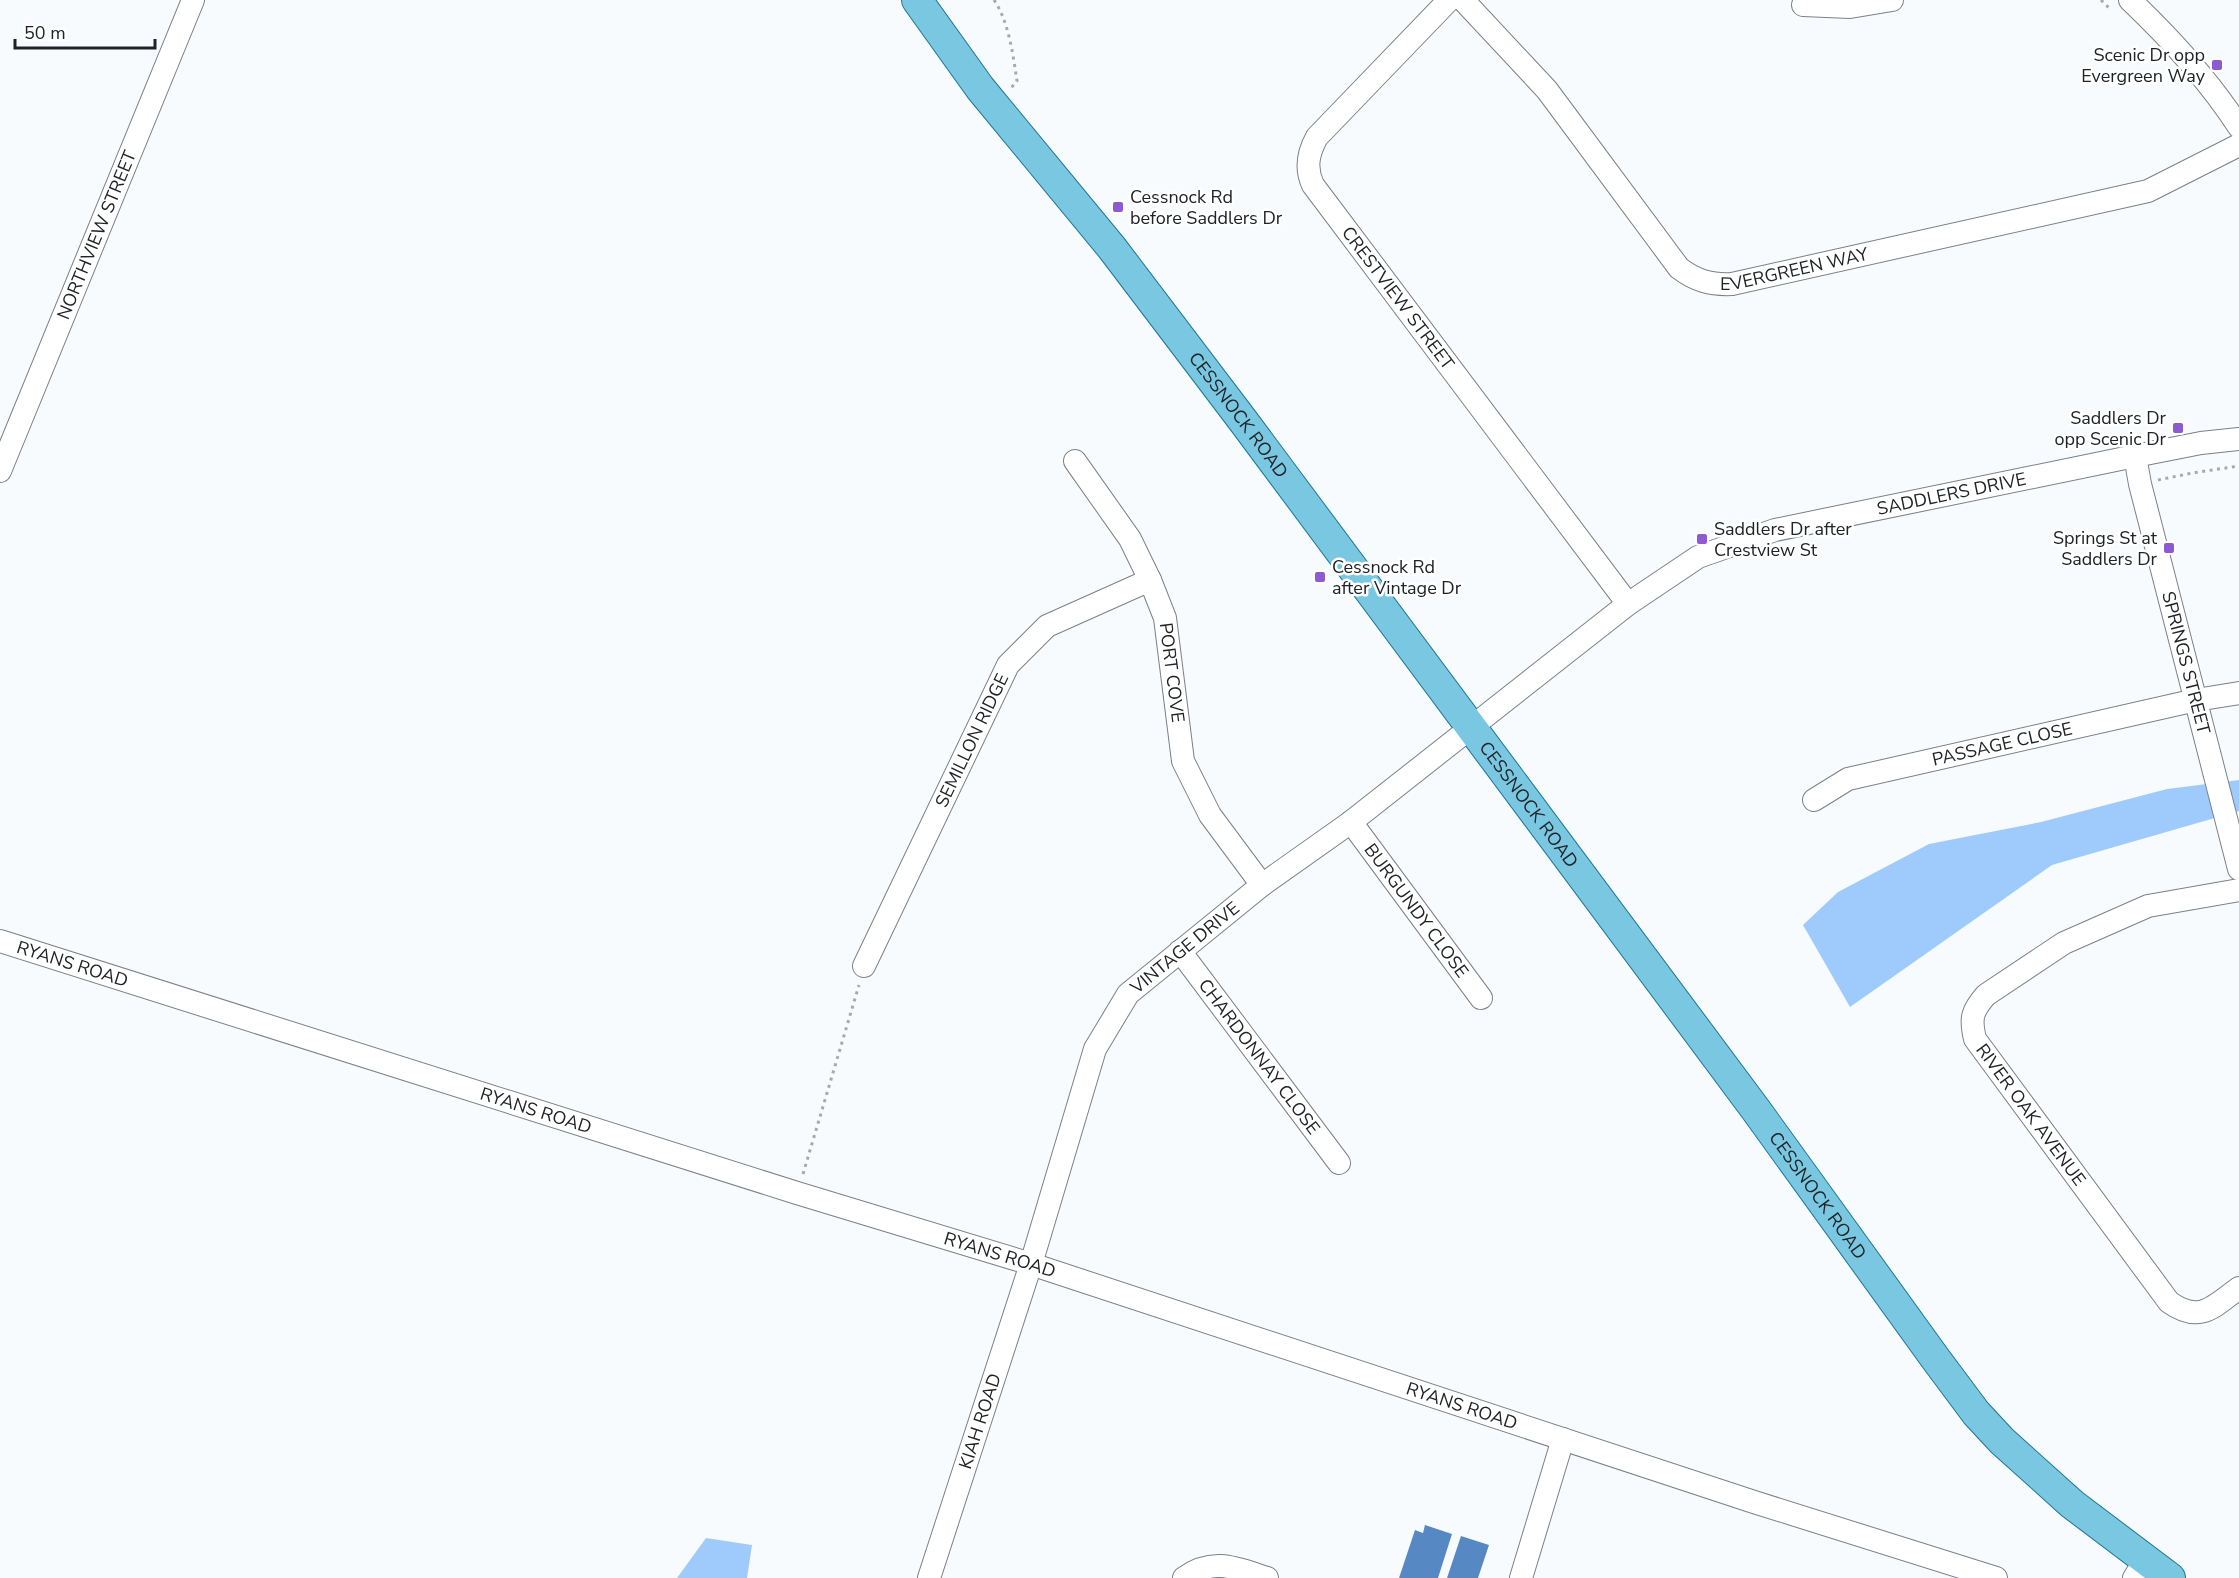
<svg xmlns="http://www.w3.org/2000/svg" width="2239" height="1578" font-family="'Nunito Sans',sans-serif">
	<rect width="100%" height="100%" fill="#f7fbfe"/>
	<!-- water -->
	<path fill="#9fcbfc" d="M2239,780V811L2052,865L1850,1007L1803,925L1838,892L1929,844L2041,822L2167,789Z
		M706,1538L752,1545L747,1578H677Z"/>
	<!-- building -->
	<path fill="#5689c3" d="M1425,1525L1452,1534L1438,1578H1399L1415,1530L1423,1533Z
		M1461,1536L1489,1545L1478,1578H1447Z"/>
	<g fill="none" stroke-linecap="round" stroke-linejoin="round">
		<!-- minor casing -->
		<g stroke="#7a8189" stroke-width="24">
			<g id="minor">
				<path id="s1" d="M1449,0L1317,137C1308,153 1305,168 1313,185L1628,604"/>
				<path id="s2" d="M1463,0L1547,90L1679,268C1696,281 1711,285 1732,284L2148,191L2239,145"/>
				<path d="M2130,0C2171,39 2208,79 2239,127"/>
				<path d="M1803,5L1850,7L1892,0"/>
				<path id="s3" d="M2135,456L2140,484L2239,869"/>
				<path id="s4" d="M1075,461L1130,539L1150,580L1165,618L1183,761L1210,815L1262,885"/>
				<path id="s5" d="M0,471L193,0"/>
				<path id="s6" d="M1814,800L1848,779L2196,700L2239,693"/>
				<path id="s7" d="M1351,822L1481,998"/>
				<path id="s8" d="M2239,890L2148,906L2064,943L1986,995C1972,1011 1970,1018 1975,1039L2169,1302C2200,1324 2213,1307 2239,1288"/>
				<path id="s9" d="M0,941L797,1193L1031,1264L1754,1502L1996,1578"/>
				<path id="s10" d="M1180,951L1339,1163"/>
				<path id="s11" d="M864,966L1008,665L1047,626L1150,580"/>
				<path id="s12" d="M929,1578L1031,1264L1095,1049L1128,994L1262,885L1351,822L1628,604L1698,557L1775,530L2135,456L2201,443L2239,439"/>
				<path d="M1184,1578C1213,1557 1236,1568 1267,1578"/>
				<path d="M1521,1578L1563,1439"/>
				<path d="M2134,1578L2145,1560"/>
			</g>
		</g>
		<!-- major casing -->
		<g stroke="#1f7691" stroke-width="32">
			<g id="major">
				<path id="s13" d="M917,0L980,88L1112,248L1244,422L1756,1110L1935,1358L1976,1413L2002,1441L2072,1504L2170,1578"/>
			</g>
		</g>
		<!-- path -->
		<path stroke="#a6aaad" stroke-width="3" stroke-dasharray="3 4.5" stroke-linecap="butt" d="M994,0C1009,22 1013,55 1017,81L1011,88
			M2101,0L2110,9
			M2158,480L2192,473L2239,466
			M803,1174L859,985"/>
		<!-- minor -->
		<use href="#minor" stroke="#fff" stroke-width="22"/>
		<!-- major -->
		<use href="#major" stroke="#79c7e0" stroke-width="30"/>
	</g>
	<!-- markers -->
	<g fill="#8e5ad2" stroke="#fff" stroke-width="2">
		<rect x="2211" y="59" width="12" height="12" rx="3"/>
		<rect x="1112" y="201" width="12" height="12" rx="3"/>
		<rect x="2172" y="422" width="12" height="12" rx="3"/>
		<rect x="1696" y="533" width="12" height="12" rx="3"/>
		<rect x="2163" y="542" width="12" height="12" rx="3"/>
		<rect x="1314" y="571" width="12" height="12" rx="3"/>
	</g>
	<g text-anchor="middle" stroke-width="5" stroke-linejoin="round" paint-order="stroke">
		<!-- poi labels -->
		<g font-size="18" fill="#202326" stroke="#fff" text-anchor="end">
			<text x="2205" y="61">Scenic Dr opp<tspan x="2205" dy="21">Evergreen Way</tspan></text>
			<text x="1130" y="203" text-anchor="start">Cessnock Rd<tspan x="1130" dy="21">before Saddlers Dr</tspan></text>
			<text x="2166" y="424">Saddlers Dr<tspan x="2166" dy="21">opp Scenic Dr</tspan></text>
			<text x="1714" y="535" text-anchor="start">Saddlers Dr after<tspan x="1714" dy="21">Crestview St</tspan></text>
			<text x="2157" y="544">Springs St at<tspan x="2157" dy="21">Saddlers Dr</tspan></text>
			<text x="1332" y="573" text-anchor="start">Cessnock Rd<tspan x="1332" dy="21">after Vintage Dr</tspan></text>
		</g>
		<!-- street labels -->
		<g font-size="18" fill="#202326" stroke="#fff">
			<text dy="6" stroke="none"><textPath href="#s5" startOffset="255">NORTHVIEW STREET</textPath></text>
			<text dy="6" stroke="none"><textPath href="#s2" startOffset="465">EVERGREEN WAY</textPath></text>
			<text dy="6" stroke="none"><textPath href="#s1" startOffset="382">CRESTVIEW STREET</textPath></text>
			<text dy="6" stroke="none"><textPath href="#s13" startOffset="525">CESSNOCK ROAD</textPath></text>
			<text dy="6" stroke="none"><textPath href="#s12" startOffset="1599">SADDLERS DRIVE</textPath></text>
			<text dy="6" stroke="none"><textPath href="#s3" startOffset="213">SPRINGS STREET</textPath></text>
			<text dy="6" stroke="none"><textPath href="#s4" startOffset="237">PORT COVE</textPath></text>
			<text dy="6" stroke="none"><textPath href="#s11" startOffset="250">SEMILLON RIDGE</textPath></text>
			<text dy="6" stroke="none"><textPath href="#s6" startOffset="198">PASSAGE CLOSE</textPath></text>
			<text dy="6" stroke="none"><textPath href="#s13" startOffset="1011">CESSNOCK ROAD</textPath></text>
			<text dy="6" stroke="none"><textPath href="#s7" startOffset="110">BURGUNDY CLOSE</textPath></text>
			<text dy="6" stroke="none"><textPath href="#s12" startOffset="692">VINTAGE DRIVE</textPath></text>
			<text dy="6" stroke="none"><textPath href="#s9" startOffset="76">RYANS ROAD</textPath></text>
			<text dy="6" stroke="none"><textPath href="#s10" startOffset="132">CHARDONNAY CLOSE</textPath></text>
			<text dy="6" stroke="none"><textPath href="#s9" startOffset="562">RYANS ROAD</textPath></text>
			<text dy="6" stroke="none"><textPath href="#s8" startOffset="420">RIVER OAK AVENUE</textPath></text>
			<text dy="6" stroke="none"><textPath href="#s13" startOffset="1497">CESSNOCK ROAD</textPath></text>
			<text dy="6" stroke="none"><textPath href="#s9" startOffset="1048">RYANS ROAD</textPath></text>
			<text dy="6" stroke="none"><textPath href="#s9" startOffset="1534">RYANS ROAD</textPath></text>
			<text dy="6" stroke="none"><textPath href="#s12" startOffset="165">KIAH ROAD</textPath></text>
		</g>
	</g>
	<!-- scale -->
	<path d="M15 39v9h140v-9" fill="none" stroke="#202326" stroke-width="3"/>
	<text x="24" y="39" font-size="18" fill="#202326" stroke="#ffffff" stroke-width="4.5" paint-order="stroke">50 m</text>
</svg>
